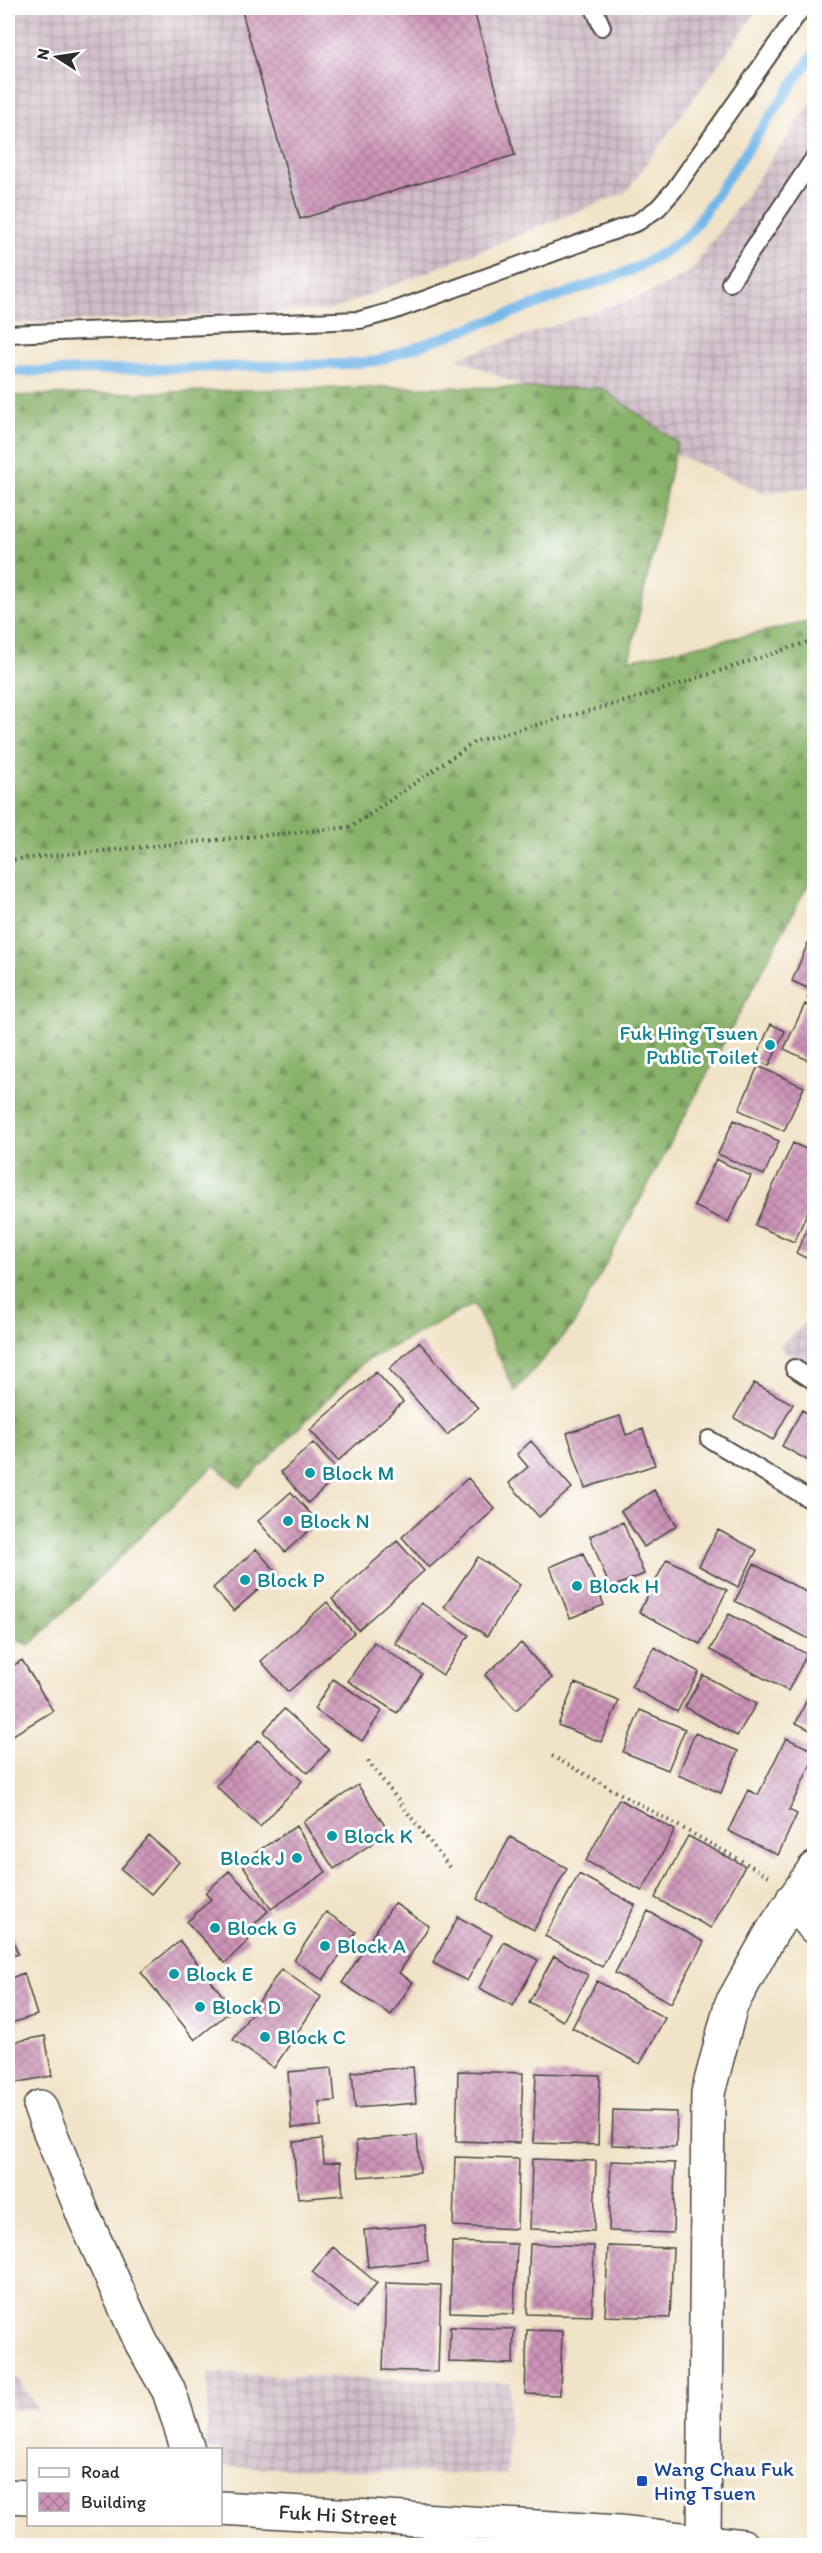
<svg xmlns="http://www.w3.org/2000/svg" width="822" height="2553" font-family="Itim,sans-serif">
	<defs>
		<pattern id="industrial-grid" width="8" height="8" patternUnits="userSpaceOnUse" patternTransform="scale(1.5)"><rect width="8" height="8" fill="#d1bdc9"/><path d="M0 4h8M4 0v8" fill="none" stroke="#aa9aa3"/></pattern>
		<pattern id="forest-firs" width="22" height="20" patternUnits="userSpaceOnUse" patternTransform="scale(1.5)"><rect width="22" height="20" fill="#88b269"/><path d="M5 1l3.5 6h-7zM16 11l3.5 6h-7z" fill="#6f9157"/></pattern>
		<pattern id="building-cross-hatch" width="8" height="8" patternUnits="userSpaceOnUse" patternTransform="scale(1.5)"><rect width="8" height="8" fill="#cd94b8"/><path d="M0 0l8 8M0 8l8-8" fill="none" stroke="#a77996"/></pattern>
	</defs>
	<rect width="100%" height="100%" fill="#fff"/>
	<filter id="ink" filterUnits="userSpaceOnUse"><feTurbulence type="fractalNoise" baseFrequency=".0167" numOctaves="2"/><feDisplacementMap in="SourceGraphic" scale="12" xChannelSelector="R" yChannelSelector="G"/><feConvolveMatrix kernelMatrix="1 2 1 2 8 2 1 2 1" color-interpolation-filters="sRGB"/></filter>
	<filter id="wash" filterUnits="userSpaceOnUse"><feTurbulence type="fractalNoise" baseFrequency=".008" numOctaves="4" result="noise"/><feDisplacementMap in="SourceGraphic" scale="24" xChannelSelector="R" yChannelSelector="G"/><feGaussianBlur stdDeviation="1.35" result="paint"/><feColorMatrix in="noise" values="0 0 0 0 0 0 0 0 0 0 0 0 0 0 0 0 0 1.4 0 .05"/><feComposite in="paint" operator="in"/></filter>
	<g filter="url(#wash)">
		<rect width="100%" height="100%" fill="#f1e3c7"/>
		<!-- industrial -->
		<path fill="url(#industrial-grid)" d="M8,8H759L626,192L332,310L8,324Z
			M814,100V486L764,493L458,358L655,291L691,271Z
			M814,1316V1371L779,1347Z
			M8,2366L38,2409H8Z
			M209,2373L510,2383L507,2475L221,2466L220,2450L206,2449Z"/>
		<!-- forest -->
		<path fill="url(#forest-firs)" stroke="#5a6e4a" stroke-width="1.5" d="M380,387L602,388L677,442L629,660L814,621V873L574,1324L515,1391L474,1304L365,1361L240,1487L214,1465L30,1645L8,1637V396Z"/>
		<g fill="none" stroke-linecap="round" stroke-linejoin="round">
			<!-- stream -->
			<path stroke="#73b7e9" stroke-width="10" d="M8,372L346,364L377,361L632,270L666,251L690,233L814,53"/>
		</g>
		<g id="blocks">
			<!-- building -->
			<path fill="url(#building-cross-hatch)" d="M241,8H473L515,155L300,219Z
				M641,8H655L643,13Z
				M808,943L814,946V991L792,981Z
				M805,1004L814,1009V1057L812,1062L784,1049Z
				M771,1024L785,1031L769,1066L755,1059Z
				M758,1066L804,1087L784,1131L739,1110Z
				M734,1120L779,1141L764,1175L718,1154Z
				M793,1143L814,1153V1198L794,1242L755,1225Z
				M716,1159L751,1176L728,1222L694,1206Z
				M814,1214V1262L796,1253Z
				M419,1342L478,1408L447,1435L389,1369Z
				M376,1372L403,1402L338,1461L310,1430Z
				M754,1383L793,1404L773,1440L734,1418Z
				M802,1410L814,1417V1464L782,1446Z
				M620,1416L626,1435L643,1429L655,1465L585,1488L567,1433Z
				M531,1441L572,1488L539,1517L509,1483L528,1467L517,1454Z
				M313,1443L340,1473L308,1503L281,1472Z
				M468,1478L495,1509L429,1568L402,1537Z
				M654,1490L677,1525L644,1547L621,1511Z
				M291,1492L318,1522L285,1552L258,1521Z
				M623,1522L644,1574L610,1588L590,1536Z
				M718,1530L757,1550L738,1587L699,1566Z
				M397,1541L424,1571L358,1630L332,1599Z
				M256,1549L277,1573L234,1611L213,1588Z
				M583,1553L604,1605L570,1618L550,1567Z
				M478,1557L520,1585L487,1636L444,1607Z
				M667,1559L727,1590L700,1644L639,1612Z
				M754,1564L814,1596L813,1641L735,1601Z
				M327,1602L354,1633L288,1692L261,1661Z
				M421,1603L469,1635L443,1675L395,1643Z
				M729,1614L807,1654L788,1691L710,1650Z
				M374,1642L422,1674L397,1713L348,1681Z
				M521,1643L552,1678L516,1710L485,1675Z
				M654,1647L699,1672L677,1712L631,1687Z
				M22,1660L53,1711L8,1738V1669Z
				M703,1675L756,1704L737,1736L685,1707Z
				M333,1679L382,1711L362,1741L314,1709Z
				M575,1683L619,1701L601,1742L558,1725Z
				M814,1684V1732L796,1723Z
				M284,1709L329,1750L308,1773L263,1732Z
				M640,1710L685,1729L668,1770L623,1752Z
				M695,1733L738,1751L721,1793L678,1775Z
				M786,1738L814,1751V1758L789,1810L797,1814L778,1855L728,1831L748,1790L758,1795Z
				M258,1740L302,1781L260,1827L216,1786Z
				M358,1785L389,1832L334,1869L303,1822Z
				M619,1799L675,1830L642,1891L586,1861Z
				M296,1826L326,1872L271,1909L241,1862Z
				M149,1836L179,1862L151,1894L121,1869Z
				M688,1836L745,1866L711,1928L655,1898Z
				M510,1837L567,1868L534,1930L477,1899Z
				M229,1871L268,1911L244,1934L249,1940L225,1963L187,1922L211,1899L205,1893Z
				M579,1874L635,1905L602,1967L545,1936Z
				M394,1903L429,1926L399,1973L413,1982L391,2015L342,1983Z
				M648,1911L704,1942L671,2003L615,1973Z
				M326,1912L356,1932L323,1980L294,1960Z
				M458,1917L492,1935L467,1981L433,1963Z
				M8,1925L18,1954L8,1958Z
				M180,1941L233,2009L195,2040L141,1972Z
				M504,1942L538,1960L513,2006L479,1988Z
				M554,1956L588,1975L563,2021L529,2002Z
				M281,1969L321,1997L274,2068L233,2040Z
				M24,1973L37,2015L8,2024V1979Z
				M597,1981L665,2018L640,2064L572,2028Z
				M45,2036L52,2076L8,2084V2043Z
				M413,2067L416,2103L355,2108L352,2072Z
				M332,2068L335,2101L319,2102L321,2126L292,2128L288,2072Z
				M458,2071L523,2073L520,2143L456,2141Z
				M536,2073L600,2075L598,2145L533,2143Z
				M613,2110L677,2112L676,2147L612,2145Z
				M417,2135L420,2172L359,2177L356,2141Z
				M322,2139L324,2163L340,2162L343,2195L298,2199L293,2142Z
				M455,2157L519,2159L517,2229L453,2226Z
				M532,2159L596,2161L594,2231L530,2229Z
				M611,2161L675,2163L673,2233L609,2231Z
				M425,2225L428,2261L368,2267L364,2230Z
				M452,2242L517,2244L514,2314L450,2312Z
				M530,2244L594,2246L592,2316L527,2314Z
				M608,2246L673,2248L670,2318L605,2316Z
				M333,2247L377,2283L356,2308L312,2272Z
				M386,2283L441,2285L438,2372L383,2370Z
				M450,2327L514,2329L513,2364L449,2362Z
				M527,2330L562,2331L560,2395L525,2394Z"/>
		</g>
	</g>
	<g filter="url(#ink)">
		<use href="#blocks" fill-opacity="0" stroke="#494742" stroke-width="1.5"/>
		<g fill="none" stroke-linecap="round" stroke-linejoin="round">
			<!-- service casing -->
			<g stroke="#494742" stroke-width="20">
				<path id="service" d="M594,8L602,27
					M730,283L814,158
					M8,334L360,320L393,311L638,222L658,208L674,190L802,8
					M794,1368L814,1381
					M709,1439L814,1502"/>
			</g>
			<!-- minor casing -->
			<g stroke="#494742" stroke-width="36">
				<path id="minor" d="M793,1899L814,1927
					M40,2107L85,2219L141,2342L169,2391L188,2450
					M704,2541L708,2093L731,2005L772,1932L814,1869"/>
			</g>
			<!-- tertiary casing -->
			<g stroke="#494742" stroke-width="36">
				<g id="tertiary">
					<path d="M8,2496L28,2497"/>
					<path id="s1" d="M220,2508L619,2532L743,2546"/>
				</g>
			</g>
			<!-- path -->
			<path stroke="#494742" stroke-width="4" stroke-dasharray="1.5 4.5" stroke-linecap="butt" d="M8,860L351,827L476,741L637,698L814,640
				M807,997L814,1000
				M552,1756L769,1876
				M368,1761L450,1868"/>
			<!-- service -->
			<use href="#service" stroke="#fff" stroke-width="16"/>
			<!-- minor -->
			<use href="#minor" stroke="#fff" stroke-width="33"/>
			<!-- tertiary -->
			<use href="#tertiary" stroke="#fff" stroke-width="33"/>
		</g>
	</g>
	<!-- markers -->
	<g fill="#0f9aa8" stroke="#fff" stroke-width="2">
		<circle cx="770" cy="1045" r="6"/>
		<circle cx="310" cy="1473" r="6"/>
		<circle cx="288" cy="1521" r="6"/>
		<circle cx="245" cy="1580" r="6"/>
		<circle cx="577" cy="1586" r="6"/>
		<circle cx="332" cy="1836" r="6"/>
		<circle cx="297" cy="1858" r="6"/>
		<circle cx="215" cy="1928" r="6"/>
		<circle cx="325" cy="1946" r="6"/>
		<circle cx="174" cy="1974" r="6"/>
		<circle cx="200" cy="2007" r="6"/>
		<circle cx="265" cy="2037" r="6"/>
	</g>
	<rect fill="#1a4fb4" stroke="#fff" stroke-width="2" x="636" y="2475" width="12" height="12" rx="3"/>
	<g text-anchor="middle" stroke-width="6" stroke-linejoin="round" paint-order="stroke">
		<!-- culture labels -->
		<g font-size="21" fill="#0d838f" stroke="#fff" text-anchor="start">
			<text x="758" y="1040" text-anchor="end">Fuk Hing Tsuen<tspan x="758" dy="24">Public Toilet</tspan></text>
			<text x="322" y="1480">Block M</text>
			<text x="300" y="1528">Block N</text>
			<text x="257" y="1587">Block P</text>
			<text x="589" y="1593">Block H</text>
			<text x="344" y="1843">Block K</text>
			<text x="285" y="1865" text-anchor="end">Block J</text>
			<text x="227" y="1935">Block G</text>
			<text x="337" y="1953">Block A</text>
			<text x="186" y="1981">Block E</text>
			<text x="212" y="2014">Block D</text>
			<text x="277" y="2044">Block C</text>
		</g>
		<!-- transit labels -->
		<g font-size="21" fill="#164399" stroke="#fff" text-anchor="start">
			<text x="654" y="2476">Wang Chau Fuk<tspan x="654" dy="24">Hing Tsuen</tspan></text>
		</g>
		<!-- street labels -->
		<g font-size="21" fill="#2b2b2b" stroke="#fff">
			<text dy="7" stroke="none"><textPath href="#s1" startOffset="118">Fuk Hi Street</textPath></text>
		</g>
	</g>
	<!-- margin -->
	<rect width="822" height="2553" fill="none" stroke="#fff" stroke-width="30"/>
	<!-- legend -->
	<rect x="27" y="2448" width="195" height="78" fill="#ffffff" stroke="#aaaaaa" stroke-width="1.5"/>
	<rect x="39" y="2468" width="30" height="9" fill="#ffffff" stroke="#aaaaaa" stroke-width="1.5"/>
	<text x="81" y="2478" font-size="18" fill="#2b2b2b">Road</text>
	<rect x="39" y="2493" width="30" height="18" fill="url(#building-cross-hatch)" stroke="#aaaaaa" stroke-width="1.5"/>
	<text x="81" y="2508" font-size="18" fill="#2b2b2b">Building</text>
	<!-- north arrow -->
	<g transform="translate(57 57) rotate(282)" stroke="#ffffff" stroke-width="4.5" paint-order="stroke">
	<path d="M0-4.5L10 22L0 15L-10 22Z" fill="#2b2b2b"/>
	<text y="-9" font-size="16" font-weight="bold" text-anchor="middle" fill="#2b2b2b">N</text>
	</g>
</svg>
